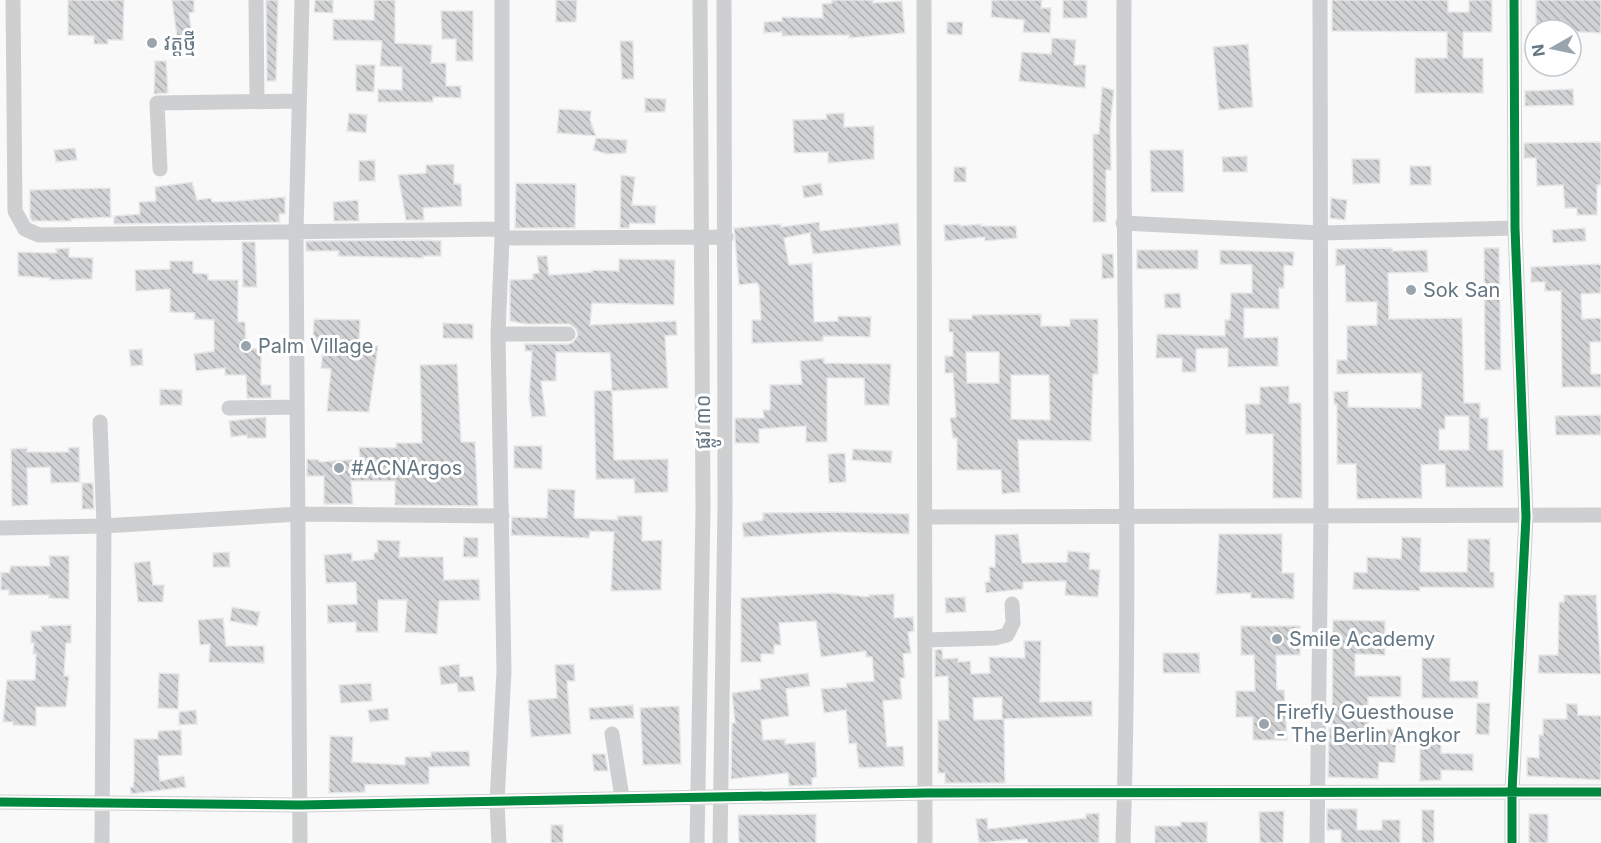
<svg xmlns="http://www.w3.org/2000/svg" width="1601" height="843" font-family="Inter,'Noto Sans Khmer',sans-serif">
	<defs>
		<pattern id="building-back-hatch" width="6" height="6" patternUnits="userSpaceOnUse" patternTransform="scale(1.5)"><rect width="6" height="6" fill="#d0d2d3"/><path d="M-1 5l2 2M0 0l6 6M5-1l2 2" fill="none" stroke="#acafb1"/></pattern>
	</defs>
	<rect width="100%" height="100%" fill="#f9f9f9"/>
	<!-- building -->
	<path fill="url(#building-back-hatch)" stroke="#e8e8e8" stroke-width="1.5" fill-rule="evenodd" d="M68,0H124L123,40H108V44H94V36L68,35Z
		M172,0H194V12L189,13L192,35L177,37Z
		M266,0H278L276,81H267Z
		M315,0H333V13L314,12Z
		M374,0H395V43L432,45L431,63H446V86H461V98L433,97V102H378V89L402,90V67L380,66L382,41L333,40V19L374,20Z
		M556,0H577L576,22H556Z
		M832,0H873V3L902,1L905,33L849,38V35L782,36V32L764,33V22L782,21V17L823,18L822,4L832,3Z
		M992,0H1042L1041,8H1051L1050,33L1023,32L1024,20L991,17Z
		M1063,0H1087V18H1063Z
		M1332,0H1448V12H1469V0H1492V32H1463V58H1483V93H1415V58H1447V32L1332,31Z
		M1536,0H1601V33L1536,30Z
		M441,11H473V61H456V39H442Z
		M947,22H963L962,35L947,34Z
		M1052,38L1076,40L1074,65H1086L1085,88L1019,81L1022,52L1051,54Z
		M620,41H633L634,79H622Z
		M1248,44L1253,107L1219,110L1213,47Z
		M155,61H166L168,93L154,94Z
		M356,65H375L374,92L356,91Z
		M1102,87L1114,90L1110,125L1111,170H1106V222H1093V134H1099Z
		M1573,89L1574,105L1525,106V91Z
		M645,98L666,99L665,112H645Z
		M559,109L591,111L590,120L596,136L557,133Z
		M349,113L367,115L366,133L347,131Z
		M844,113V127L874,126V159L828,163V152L794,153L793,120L827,119L826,114Z
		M596,138L627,140L626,153L607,154L593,150Z
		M1601,142V185H1597V215H1577V208H1565L1563,185L1537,186L1536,158H1524V143Z
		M75,148L77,160L56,162L54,150Z
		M1150,150H1183L1184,192H1151Z
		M1247,156V172H1223L1222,157Z
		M1352,159H1380V183L1353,184Z
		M375,160V181H359V161Z
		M454,164V184H461L462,206L423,208L424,220H406L398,175L426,173V165Z
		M1410,166H1431V185H1410Z
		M954,167H966V182H954Z
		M621,175L635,177L632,205L656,206L655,224L630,223L629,228H620Z
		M192,182L197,200L211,198L212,202L237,201L285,197V214H279L280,222L114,224V216L140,214L139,202L156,201L155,187Z
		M516,183L576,184L575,228H515Z
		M821,183L823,195L804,198L802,186Z
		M110,188L111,217L71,219V221H32L30,217V190Z
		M1331,198L1347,200L1345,220L1330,218Z
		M358,200L359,221H334L333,202Z
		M819,222L820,231L898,223L901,245L813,254L810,233L784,238L789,265L812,263L814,322L838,321V316L871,317L870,337L823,336V341L752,343V320H761L759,287L757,283L739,285L734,228L781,224V227Z
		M960,224V226L981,224V226H1016L1017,238L985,241V237L945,241L944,225Z
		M1585,228L1586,241L1553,243L1552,230Z
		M423,240L441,241V256H423V258L338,256L339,251H306V241Z
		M242,242H255L257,287H243Z
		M69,248V257L93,258L92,279L50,280V278L18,276V252L57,253L56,249Z
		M1392,248V251L1427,250L1428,272L1388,273L1389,319L1462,318L1464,403H1480V418H1488V450H1503V487H1446L1445,464L1421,465L1422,498L1357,499L1356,464H1337V404H1334V392L1348,391V407L1421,408L1422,373L1337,374V360H1347V326L1377,325V302H1346L1345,265L1336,266V249ZM1445,416H1469V450H1439V429H1445Z
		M1484,248H1499L1501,370H1485Z
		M1137,250H1198V269H1137Z
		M1220,250L1294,252L1293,266L1284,265V288H1279V309L1244,308V338L1278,337V366L1228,367V348L1196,349V372H1182V358H1156L1157,334L1225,336V320H1230L1231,293H1252V265L1220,264Z
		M1102,254H1113L1114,278L1102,279Z
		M537,256H547L549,275L592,272V270L619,271V259L675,260L674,305L592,303L590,325L676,321L677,335L665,336L668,388L612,391L610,353L556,352V381H541L546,416L532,417L529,399L532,351H525V344H569L573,342L578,335L576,329L569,324H526L510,321V280L533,279V274L539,273Z
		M170,261H193V273L208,274V280H238V322H245L246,348L261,349V385H271V398H247L246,375H225V368L196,371L194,354L214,351V320L194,319L195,313L170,312V289L136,291L135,270L170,269Z
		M1601,264V293L1581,294L1582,319L1601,318V342H1590L1591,374H1601V387H1562L1561,291H1545V282H1531V267Z
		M1180,293L1181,308H1165L1164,294Z
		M1041,314V326H1070V319H1098V374H1093L1091,441L1018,440L1020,492L1002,494L1001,470H957V438H953L950,418L956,417L953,373H945V356H953V332H949V319H972V315ZM966,352H999V383H967ZM1011,375H1049L1050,420L1011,419Z
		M314,319L360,320L359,344L378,346L369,412L327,411L331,369L321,368L324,340H313Z
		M443,323L473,324V339L443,338Z
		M142,349L143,365L131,366L129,350Z
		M824,358V363L891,364L889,405H865L864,378H827V442H806V426L759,429V443H735V418H764L763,410H770V385L802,384L800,361Z
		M457,364L461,442H475L478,506L395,505V481H351L353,504H324V476H307V459L319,460V462L360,459L359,447L396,448V443H422L420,365Z
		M1289,386V403H1301L1302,498H1273V434H1246L1245,404H1260V387Z
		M160,389L182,390V405H160Z
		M612,390L614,460L668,459V492L635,493L634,479H596L594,391Z
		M1601,415V435H1556L1555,416Z
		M266,417V438H247V435L231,437L229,421Z
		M514,446H542V469L514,468Z
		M79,447L80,482L51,483L50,467L27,468L28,505L12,506L11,449L27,448V452H69L68,448Z
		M853,449L892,451L891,463L852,460Z
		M845,453L846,482L829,483L828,454Z
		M82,483H93L94,509H82Z
		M548,489L575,490L574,518L618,520L617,516H642V541L662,540L661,590L611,591L614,532L590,531L589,538L511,535L512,517L547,518Z
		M830,512L909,514V534L836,532L744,537L742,523L763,520V513Z
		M1018,534L1022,563L1067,562L1068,551L1090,553L1089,569L1100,570L1098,597L1065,595L1066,581L1023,582V589L986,593L985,582H990L989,567H995V535Z
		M1219,534H1282V573H1294V599L1251,598V593L1216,594Z
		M464,537L478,538V557H463Z
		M1402,537L1421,538L1420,572H1467L1468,539H1490V572H1494V588L1420,587V591L1353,589L1354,572L1367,573V557L1401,559Z
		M377,540L400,541L399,557H443L444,580L479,579L480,600L439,601L437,634L405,632L407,600H378V632H356V622L328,623L327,605L357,604L356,582L326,583L324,555L352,553V561L374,559V553L378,552Z
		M229,552L230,567H213V553Z
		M49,556H69V599L49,598V595H9V590H1V572L9,573L11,566H50Z
		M150,561L153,585H164L163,602H138L134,563Z
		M833,593L869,597V595L894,594V618L913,617L914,631L908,632L911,653L903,654L905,678H900L902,699L883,701L887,747L903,746L904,766L859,768L856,743L849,744L846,710L824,713L821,689L847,687L846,683L874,681L872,657H866V651L821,657L816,621L779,623L781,645H774V654H761V662H741V598Z
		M1564,595H1596L1601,674L1538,673L1539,655H1558L1559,602H1564Z
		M965,597L966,612L946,613L945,598Z
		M232,607L260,612L257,626L230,621Z
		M223,618L226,646H264V663L209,662L210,644L200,645L198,620Z
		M1333,620L1385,621V655L1355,654V676H1401V697H1368V729L1405,730L1404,743L1396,742L1395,763L1379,762L1378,779L1328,777L1329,728H1332Z
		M71,625V643H66L64,676H69L66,707H36V726L13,725V722H3L7,680H35L36,654H33L34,643H31V631H42L41,626Z
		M1241,626H1300V655H1276L1277,690H1284L1287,740H1253V717H1236V691H1255L1254,655H1241Z
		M1024,641H1041L1040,702L1092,701V716L1002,719V697L973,698L974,720L1004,719L1005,783H945V773H938V720H949L948,676L935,677V650L942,649L943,659L958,658V662L970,661L971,674L990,673L989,657L1025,658Z
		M1163,653H1199L1200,673H1163Z
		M1422,658H1450V681H1478V698H1422Z
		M459,664L460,677L473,676L475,691L458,692L457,683L441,685L439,667Z
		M574,664L575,681H567L571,734L531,737L528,700L557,698L555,665Z
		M159,673L179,674L178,709L158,708Z
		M808,673L810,686L786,689L789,716L761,720L763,740L785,739V744L815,742L817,777L812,778V785L789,786L788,773L731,779L732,723H735L732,693L761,689L760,679Z
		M371,683L372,701L341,703L339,685Z
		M1477,703H1490L1489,735L1476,734Z
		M1566,704H1577L1578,715L1601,716V780L1527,776V757L1539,758V735H1543V719H1567Z
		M633,705L634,718L590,720L589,708Z
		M679,706L681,764L643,765L640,708Z
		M388,708L389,720L370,722L368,710Z
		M196,710L197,724L179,725V712Z
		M181,730L182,755L158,756L160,781L184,776L186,787L131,794L130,787H133L134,780V739H158V731Z
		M330,736L353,737L352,762L405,765V757H431V752L469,751L470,766L429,767V784L365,785V792L329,793Z
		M1420,741H1441V753L1473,754V771L1441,770V780L1420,781Z
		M592,754H605L608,771H594Z
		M1327,809H1357V830H1382V820H1400V843H1341V830H1327Z
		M1422,810H1434V843H1422Z
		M1284,811L1283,843H1260L1259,812Z
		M1099,813V843H1028L1027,839L979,843L976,819L987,818L988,829L1086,818V814Z
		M816,814V843H739L738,815Z
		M1529,814H1548V843H1529Z
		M1181,822H1207V843H1155V826H1181Z
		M551,825H563V843H551Z"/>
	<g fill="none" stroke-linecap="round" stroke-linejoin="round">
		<!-- minor -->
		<path stroke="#cecfd0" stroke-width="15" d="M13,0L15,211L25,229L39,235L502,229
			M256,0L257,101
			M924,0L925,843
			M160,169L157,103L299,101
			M1123,223L1322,233L1515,228
			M502,238L726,237
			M498,334H568
			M229,408L297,407
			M100,422L104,526L102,843
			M926,517L1601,515
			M0,528L104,526L299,514L502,516
			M926,640L995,638L1007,635L1013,623L1012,604
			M612,734L622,797
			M0,802L300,805L926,793L1601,792
			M300,843L296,231L302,0
			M499,843L497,802L504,671L498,334L502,238V0
			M697,843L703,510L700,0
			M720,843L725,505L724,0
			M1123,843C1132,562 1122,281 1124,0
			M1317,843L1321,515L1320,0
			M1512,843V791L1526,517L1515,228L1514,0"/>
		<!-- cycleway casing -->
		<g stroke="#fff" stroke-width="13">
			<path id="cycleway" d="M0,802L300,805L926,793L1601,792
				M1512,843V791L1526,517L1515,228L1514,0"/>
		</g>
		<!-- cycleway -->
		<use href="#cycleway" stroke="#00873e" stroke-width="9"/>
	</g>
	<!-- markers -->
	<g fill="#99a4ac" stroke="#fff" stroke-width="2">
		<circle cx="152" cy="43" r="6"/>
		<circle cx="1411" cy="290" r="6"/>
		<circle cx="246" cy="346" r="6"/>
		<circle cx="339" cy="468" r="6"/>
		<circle cx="1277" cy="639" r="6"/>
		<circle cx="1264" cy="724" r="6"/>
	</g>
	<g text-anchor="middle" stroke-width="6" stroke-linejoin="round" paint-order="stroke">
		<!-- poi labels -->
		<g font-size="20" fill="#657683" stroke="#fff" text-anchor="start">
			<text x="164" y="50">វត្តថ្មី</text>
			<text x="1423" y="297">Sok San</text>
			<text x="258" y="353">Palm Village</text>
			<text x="351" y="475">#ACNArgos</text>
			<text x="1289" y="646">Smile Academy</text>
			<text x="1276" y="719">Firefly Guesthouse<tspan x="1276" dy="23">- The Berlin Angkor</tspan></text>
		</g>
		<!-- street labels -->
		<g font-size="20" fill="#657683" stroke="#fff">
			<text transform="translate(703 422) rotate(-90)" y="7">ផ្លូវ ៣០</text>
		</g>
	</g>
	<!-- north arrow -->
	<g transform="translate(1553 48) rotate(261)"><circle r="28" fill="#ffffff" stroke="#c1c8cd" stroke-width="1.5"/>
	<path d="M0-4.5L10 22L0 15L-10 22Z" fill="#99a4ac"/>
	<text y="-9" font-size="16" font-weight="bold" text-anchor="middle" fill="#657683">N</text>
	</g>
</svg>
